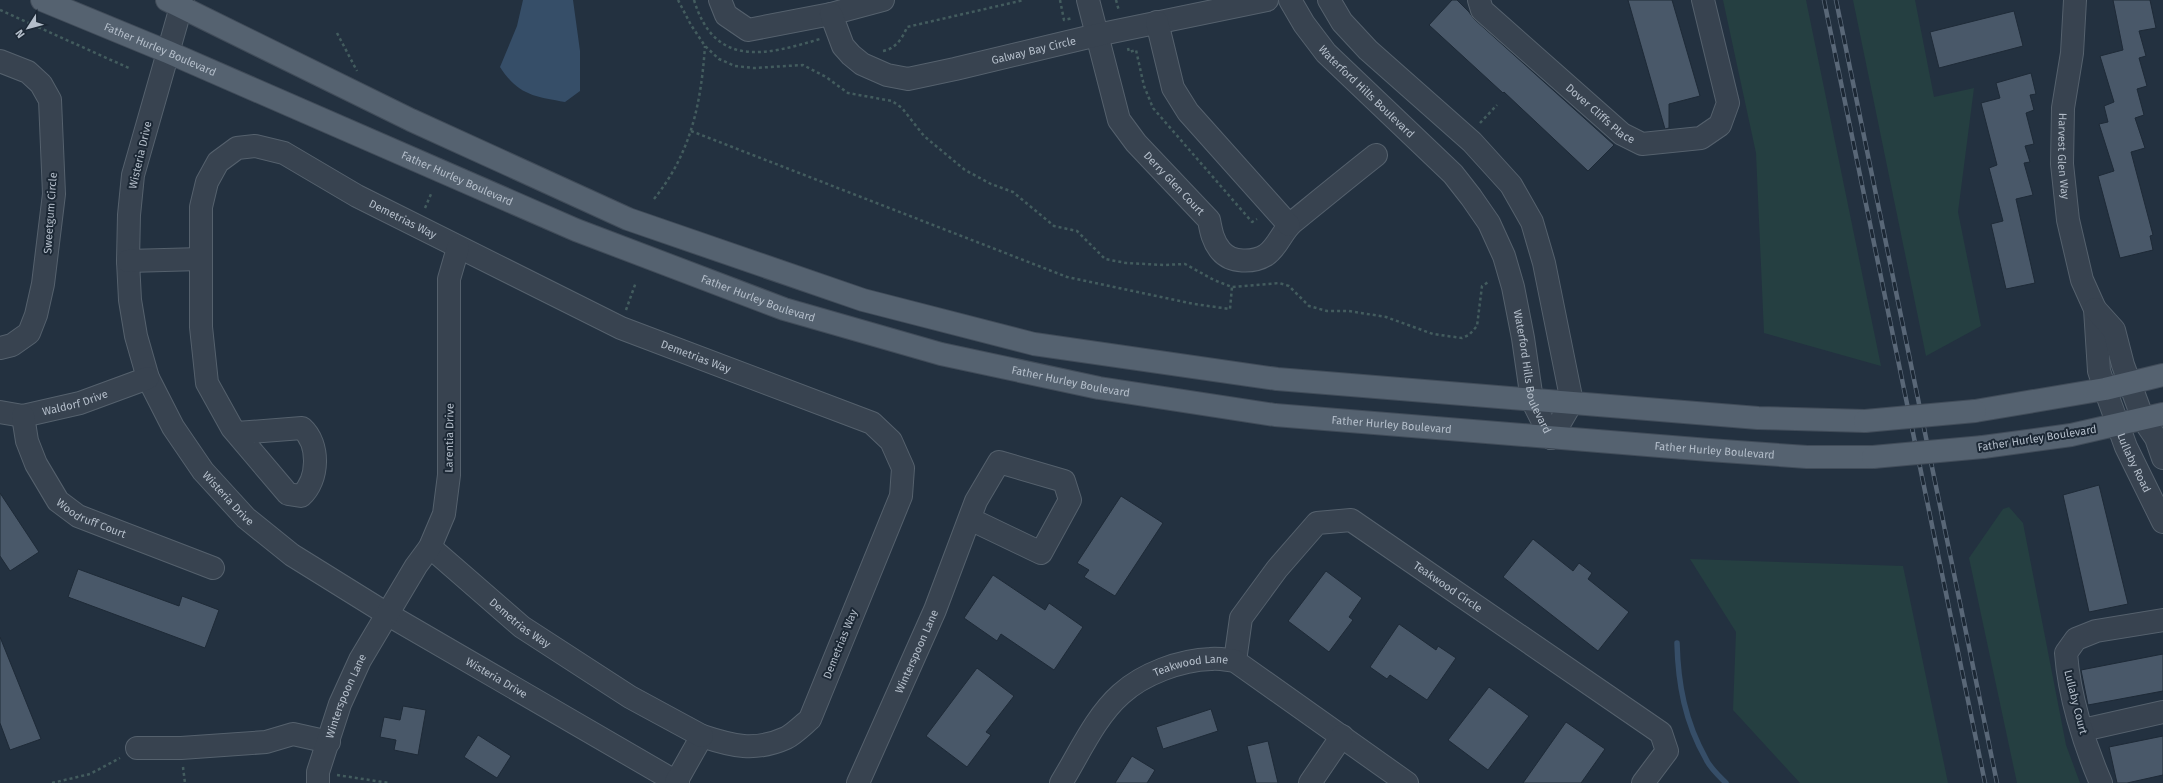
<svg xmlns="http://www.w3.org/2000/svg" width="2163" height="783" font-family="'Fira Sans',sans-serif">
	<rect width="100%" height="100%" fill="#233140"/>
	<!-- green -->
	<path fill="#253f41" d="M1723,0H1806L1881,366L1764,333L1756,153Z
		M1853,0H1915L1934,97L1974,88L1958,212L1981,326L1926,356Z
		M2009,507L2023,523L2066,745L2080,783H2017L1969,558L2003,509Z
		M1690,559L1903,566L1948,783H1800L1733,710L1736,632Z"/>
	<!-- water -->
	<path fill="#364e68" d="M523,0H573L580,51V91L565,102C535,97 518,95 500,67L517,26Z"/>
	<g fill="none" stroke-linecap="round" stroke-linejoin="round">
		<!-- stream -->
		<path stroke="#364e68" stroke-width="5.5" d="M1677,643C1678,684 1685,722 1706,759C1710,768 1719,776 1726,783"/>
	</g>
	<!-- building -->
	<path fill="#495869" stroke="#1e2a37" d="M1452,0H1457L1469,12L1474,19L1614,145L1588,171L1504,92L1503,93L1429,25Z
		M1628,0H1672L1700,96L1669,104V128L1665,129Z
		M2113,0H2150L2156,28L2139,31L2146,56L2139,58L2147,86L2137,89L2144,115L2135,118L2145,148L2131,152L2153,235L2150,236L2153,250L2120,258L2098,176L2114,171L2099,124L2108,122L2104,106L2114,102L2100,56L2123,50Z
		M2014,11L2023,46L1939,68L1930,32Z
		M2031,73L2036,94L2030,95L2034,110L2026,113L2034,144L2025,146L2030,162L2024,163L2033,195L2016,199L2035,283L2006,289L1991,224L2003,221L1989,168L1997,165L1981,103L2000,98L1996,83Z
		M2099,485L2128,604L2089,612L2063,495Z
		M0,493L39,552L10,571L0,556Z
		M1121,496L1163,523L1115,596L1084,577L1089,570L1077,563Z
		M1533,539L1573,571L1579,563L1592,573L1588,579L1629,612L1598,651L1503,577Z
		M78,569L179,606L182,596L219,610L205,648L68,597Z
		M1326,571L1362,598L1349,617L1353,620L1329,652L1288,621Z
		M993,575L1045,610L1049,603L1083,627L1054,670L1001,634L997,641L964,618Z
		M1399,624L1436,650L1438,646L1456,658L1427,700L1390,675L1387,679L1370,667Z
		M0,637L41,739L10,750L0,723Z
		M2163,654V691L2088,705L2081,670Z
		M977,668L1014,696L986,732L991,735L967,767L926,736Z
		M1489,687L1529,716L1488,770L1448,740Z
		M403,706L426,710L418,755L394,750L396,740L380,737L384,717L400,720Z
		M1211,709L1218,731L1163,749L1156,727Z
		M1566,722L1605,749L1581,783H1523Z
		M478,735L511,756L497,778L464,757Z
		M2163,736V775L2127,783H2117L2109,747Z
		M1268,741L1278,783H1256L1247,746Z
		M1132,756L1155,770L1147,783H1115Z"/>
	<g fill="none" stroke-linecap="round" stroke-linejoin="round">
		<!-- minor casing -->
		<g stroke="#55616d" stroke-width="24">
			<g id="minor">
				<path id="s1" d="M183,0L133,175L129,215L128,261L130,300L136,336L148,378L173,427L203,471L246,518L292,555L387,614L678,783"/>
				<path d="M720,0L726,15L748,30L831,14L883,0"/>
				<path id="s2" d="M1088,0L1119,120L1136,143L1209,220C1211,231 1213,242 1221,251C1231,263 1253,263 1266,255C1278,247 1282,231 1293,222C1320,200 1348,177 1376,155"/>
				<path id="s3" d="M1290,0L1304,24L1326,53L1453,174L1471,197L1489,223L1504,256L1513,287L1523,338L1532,400L1551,438"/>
				<path d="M1329,0L1342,22L1368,50L1472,142L1511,185L1532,222L1544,263L1572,402L1551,438"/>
				<path id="s4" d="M1479,0L1482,10L1622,134L1642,144L1701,138L1720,125L1728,103L1703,0"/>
				<path id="s5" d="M2075,0L2072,53L2063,108L2062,164L2068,220L2082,280L2095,309L2099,371L2105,389L2126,447L2163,522"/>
				<path id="s6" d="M831,14L843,46L851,55L862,64L887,75L908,79L955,69L1097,35L1267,0"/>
				<path d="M1157,22L1173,88L1188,112L1289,225"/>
				<path d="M0,61L28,72L41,84L50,100L54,194L43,284L36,315L29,333L12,345L0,348"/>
				<path d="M128,261L201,259"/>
				<path d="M2095,309L2114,330L2123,365L2143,419L2156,438L2163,458"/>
				<path id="s7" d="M0,412L23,416L80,403L148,378"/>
				<path id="s8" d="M23,416L27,441L36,464L58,501L78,516L213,568"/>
				<path id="s9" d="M237,433L302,428C320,444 319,480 301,496L288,494L232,428L207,383L201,327V207L207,182L218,162L237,148L255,146L284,153L357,196L621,328L872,423L891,441L903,468L901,496L810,719C803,725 794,734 786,738C755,752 732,746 702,736L676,782"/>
				<path id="s10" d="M430,547L522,627L630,697L702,736"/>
				<path id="s11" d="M1235,661L1241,618L1277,569L1317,523L1351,520L1661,733L1667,751L1643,783"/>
				<path d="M2083,730L2163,712"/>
				<path d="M137,748H181L266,742L293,734L329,742"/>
				<path id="s12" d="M318,783V772L340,704L360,660L416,566L430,547L444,514L449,475V279L458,248"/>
				<path id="s13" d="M858,783L935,610L976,501L999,462L1064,481L1070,500L1041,553L970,519"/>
				<path id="s14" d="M1061,783C1079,754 1095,717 1121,694C1143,674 1180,660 1211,659C1218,658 1227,660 1235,661L1407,783"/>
				<path d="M1310,783L1342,736"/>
				<path d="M2101,783C2084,744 2069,695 2066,653L2076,639L2096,631L2163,620"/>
			</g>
		</g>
		<!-- major casing -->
		<g stroke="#414c59" stroke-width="24">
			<g id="major">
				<path id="s15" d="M42,0L168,52L576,230L784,309L941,354L1099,388L1275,415L1709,450L1807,457H1873"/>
				<path d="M167,0L411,120L628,219L863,300L1034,344L1277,379L1758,418L1865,421"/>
				<path d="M1975,411L2105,389L2163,375"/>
				<path d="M1983,447L2071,435L2163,414"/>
			</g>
		</g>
		<!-- path -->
		<path stroke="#435c5e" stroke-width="2.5" stroke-dasharray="3 3" stroke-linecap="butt" d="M678,0L691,25L705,46L719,59L735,66L754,68L803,65L826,77L848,93L892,101L902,108L924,136L965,170L991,184L1013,192L1054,226L1077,231L1105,259L1126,263L1164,265L1185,264L1214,280L1232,287L1279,283L1289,286L1309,306L1327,311H1349L1386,317L1433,334L1462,338L1469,335L1477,326L1482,286L1490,281
			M694,0C715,69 766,55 820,39
			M1060,0L1064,20L1073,18
			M1116,0L1119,11
			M0,10L131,69
			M337,33L357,71
			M1128,48L1129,52L1136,50L1144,86L1153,108L1252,222L1257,219
			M883,51C895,49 903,38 907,27L1024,0
			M1480,123L1497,105
			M691,131L1067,277L1194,304L1230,309L1232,287
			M654,199C691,153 701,104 705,46
			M425,208L431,194
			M626,310L636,282
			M183,767L185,783
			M337,775L389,783
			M52,783L90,774L120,758"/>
		<!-- minor -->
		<use href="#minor" stroke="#384350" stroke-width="22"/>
		<!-- major -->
		<use href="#major" stroke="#556270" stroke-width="22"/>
		<!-- rail casing -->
		<g stroke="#596777" stroke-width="4.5">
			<path id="rail" d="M1824,0L1985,783
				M1836,0L1997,783"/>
		</g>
		<!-- rail -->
		<use href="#rail" stroke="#1c2835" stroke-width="3" stroke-dasharray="9" stroke-linecap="butt"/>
		<!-- major-bridge casing -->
		<g stroke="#414c59" stroke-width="24" stroke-linecap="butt">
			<path id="major-bridge" d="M1865,421L1975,411
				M1873,457L1983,447"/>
		</g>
		<!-- major-bridge -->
		<use href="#major-bridge" stroke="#556270" stroke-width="22"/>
	</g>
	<g text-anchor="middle" stroke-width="4" stroke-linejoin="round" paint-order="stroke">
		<!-- street labels -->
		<g font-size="11" fill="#b4beca" stroke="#1c2835">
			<text dy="4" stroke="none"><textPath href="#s15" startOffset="128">Father Hurley Boulevard</textPath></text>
			<text dy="4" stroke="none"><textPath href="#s6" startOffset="238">Galway Bay Circle</textPath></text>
			<text dy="4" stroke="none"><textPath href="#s3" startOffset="120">Waterford Hills Boulevard</textPath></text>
			<text dy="4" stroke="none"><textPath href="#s4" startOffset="168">Dover Cliffs Place</textPath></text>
			<text transform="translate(140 155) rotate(-77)" y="4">Wisteria Drive</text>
			<text dy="4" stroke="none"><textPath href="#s5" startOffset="157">Harvest Glen Way</textPath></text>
			<text dy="4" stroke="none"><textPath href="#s15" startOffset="452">Father Hurley Boulevard</textPath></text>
			<text dy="4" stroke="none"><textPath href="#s2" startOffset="208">Derry Glen Court</textPath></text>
			<text transform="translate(50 213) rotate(-86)" y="4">Sweetgum Circle</text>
			<text dy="4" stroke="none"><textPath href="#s9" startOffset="724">Demetrias Way</textPath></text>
			<text dy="4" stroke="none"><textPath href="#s15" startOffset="776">Father Hurley Boulevard</textPath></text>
			<text dy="4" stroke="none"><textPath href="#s9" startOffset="1048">Demetrias Way</textPath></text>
			<text dy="4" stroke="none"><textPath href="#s3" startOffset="456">Waterford Hills Boulevard</textPath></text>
			<text dy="4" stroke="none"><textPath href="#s15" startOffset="1100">Father Hurley Boulevard</textPath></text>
			<text dy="4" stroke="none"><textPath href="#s7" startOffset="77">Waldorf Drive</textPath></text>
			<text dy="4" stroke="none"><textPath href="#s15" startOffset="1424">Father Hurley Boulevard</textPath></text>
			<text transform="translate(449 438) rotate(-89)" y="4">Larentia Drive</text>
			<text transform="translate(2037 438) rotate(-9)" y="4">Father Hurley Boulevard</text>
			<text dy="4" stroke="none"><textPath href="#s15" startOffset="1748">Father Hurley Boulevard</textPath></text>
			<text dy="4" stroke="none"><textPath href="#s5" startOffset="475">Lullaby Road</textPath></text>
			<text dy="4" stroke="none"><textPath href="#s1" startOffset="533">Wisteria Drive</textPath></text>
			<text dy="4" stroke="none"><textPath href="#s8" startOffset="131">Woodruff Court</textPath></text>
			<text dy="4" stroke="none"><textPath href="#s11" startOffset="317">Teakwood Circle</textPath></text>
			<text dy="4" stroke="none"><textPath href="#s10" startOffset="118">Demetrias Way</textPath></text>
			<text transform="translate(840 644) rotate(-68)" y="4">Demetrias Way</text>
			<text dy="4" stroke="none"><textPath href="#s13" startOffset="144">Winterspoon Lane</textPath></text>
			<text dy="4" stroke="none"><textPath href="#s14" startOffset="185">Teakwood Lane</textPath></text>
			<text dy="4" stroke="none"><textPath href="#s1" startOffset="857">Wisteria Drive</textPath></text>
			<text dy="4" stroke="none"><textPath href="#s12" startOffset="92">Winterspoon Lane</textPath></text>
			<text transform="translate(2076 702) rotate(76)" y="4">Lullaby Court</text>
		</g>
	</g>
	<!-- north arrow -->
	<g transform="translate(28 28) rotate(234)" stroke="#1c2835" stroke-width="3" paint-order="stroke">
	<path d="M0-3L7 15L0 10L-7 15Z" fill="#b4beca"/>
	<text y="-6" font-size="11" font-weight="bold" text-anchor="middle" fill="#b4beca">N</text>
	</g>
</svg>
